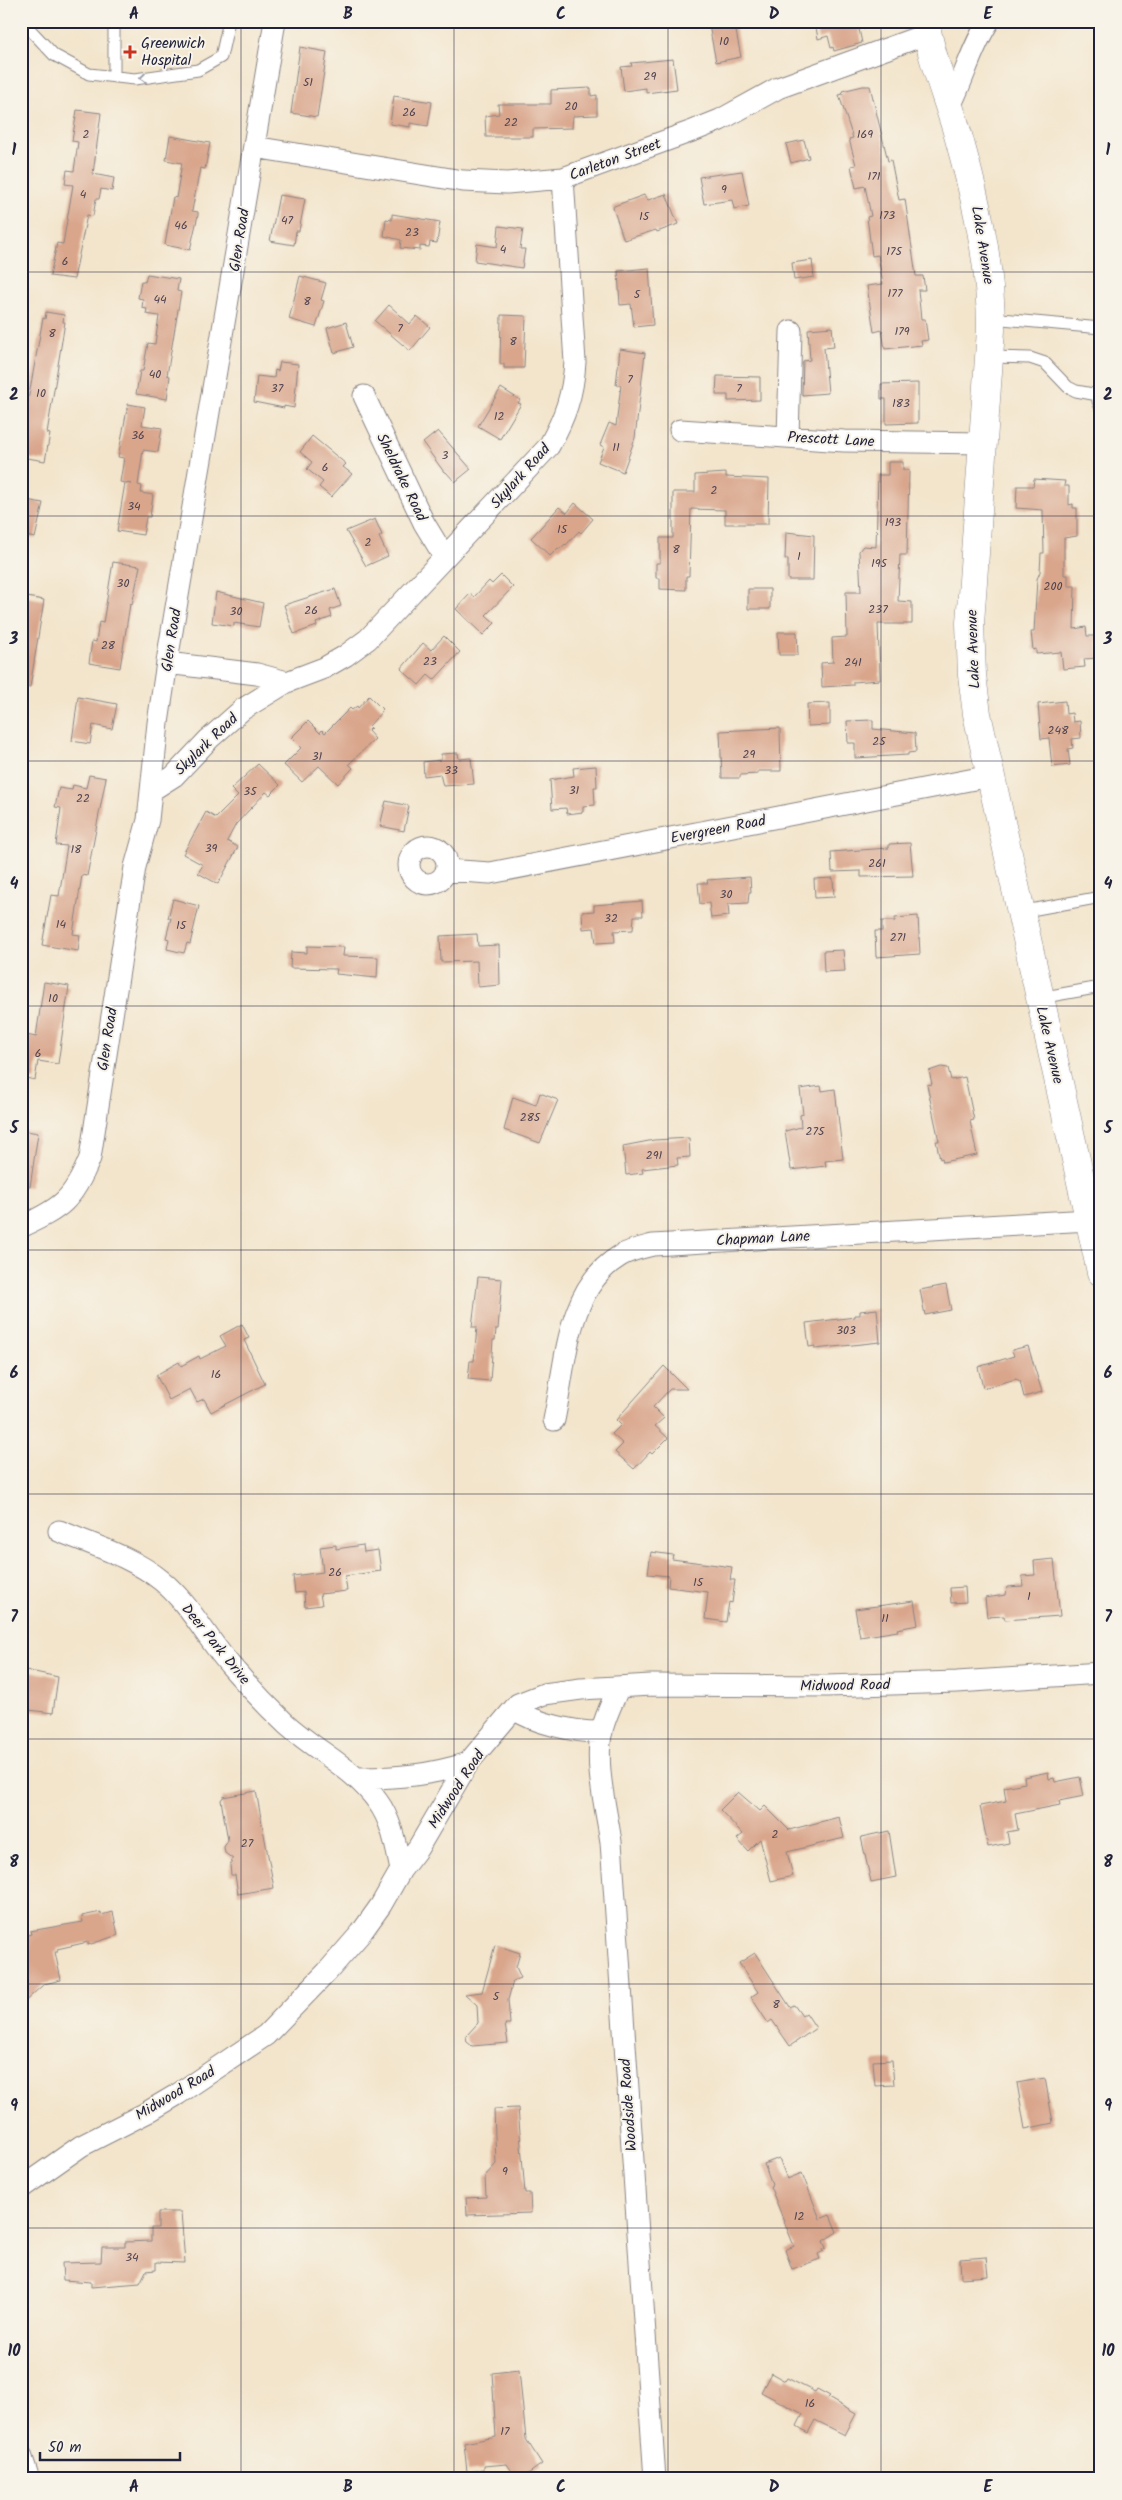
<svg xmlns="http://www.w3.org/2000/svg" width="1122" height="2500" font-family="Kalam,sans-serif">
	<rect width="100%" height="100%" fill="#f7f3e8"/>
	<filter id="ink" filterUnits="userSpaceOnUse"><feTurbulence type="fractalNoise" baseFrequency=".02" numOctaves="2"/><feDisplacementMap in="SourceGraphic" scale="10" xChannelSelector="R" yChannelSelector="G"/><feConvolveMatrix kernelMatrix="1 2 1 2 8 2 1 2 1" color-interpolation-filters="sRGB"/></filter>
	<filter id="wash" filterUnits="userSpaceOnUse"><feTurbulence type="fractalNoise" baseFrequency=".0096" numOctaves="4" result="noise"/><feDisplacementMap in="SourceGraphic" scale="20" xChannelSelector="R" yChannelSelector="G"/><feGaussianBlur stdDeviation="1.12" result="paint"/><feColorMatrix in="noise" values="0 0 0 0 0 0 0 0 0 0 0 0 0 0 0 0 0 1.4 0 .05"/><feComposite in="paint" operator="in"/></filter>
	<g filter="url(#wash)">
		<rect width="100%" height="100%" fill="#f3e5cc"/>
		<g id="blocks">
			<!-- building -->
			<path fill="#d9a68c" d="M726,21H734L741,57L716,62L709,25Z
				M815,21H867L868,27L859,29L862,43L834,51L833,47L831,48L828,36L818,39Z
				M300,47L327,52L317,117L291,113Z
				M673,59L677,89L646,93V88L624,91L621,67L632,66L631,63Z
				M863,86H870L888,161L891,160L899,200L905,199L916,276H923L925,290H918L921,319H925L928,340L921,341L922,345L885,349L882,330L874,332L867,286L883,284L878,255L872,256L867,217L871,216L865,186L856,188L851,166L856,165L849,139L853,138L839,95L843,94L842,91Z
				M591,88V96L597,95V115L573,116L572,128L533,129V137H486L485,116L499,114L498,104H551V90Z
				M394,96L432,102L428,126L410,123V127L390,124Z
				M77,110L101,113L93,174L114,178L112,191L101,189L99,199H96L93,216L87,215L74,279L50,276L57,243L63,244L73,185L65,184L67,170L74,171L78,142L72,141Z
				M170,136L210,143L205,169L200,168L192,211L198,212V215L190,250L165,245L173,197L176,198L182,163L166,160Z
				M804,140L809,158L791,163L786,144Z
				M742,171L749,206L734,209L732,200L704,204L699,177Z
				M666,194L678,224L657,232L656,230L624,240L613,208L614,206L644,195L648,200Z
				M279,195L305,199L299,231H296L294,245L270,241Z
				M392,214L440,222L437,243L430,242L429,247L420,246V250L400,248L401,240L384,236L386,219L392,220Z
				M499,226L523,229L520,249H525L522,268L475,261L477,244L497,247Z
				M812,260L814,277L794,280L792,263Z
				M649,268L653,325L634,327L631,304L620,305L618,271Z
				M147,274L179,279L177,291L181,292L167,375L170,376L167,399L136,394L140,371H143L148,343L155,344L159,316L146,314L147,309L142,308L143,299L138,298L141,281L145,282Z
				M300,276L326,283L321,300L324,301L316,327L289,319Z
				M389,305L410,324L417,316L430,327L410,351L375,321Z
				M46,312L64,315L63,322H65L47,433L50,434L45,461L21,457V439L43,318L45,319Z
				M501,315L526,316L524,368H504V364H500Z
				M346,322L353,347L334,353L327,328Z
				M832,327L834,347L824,348L828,393L802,395L803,361L810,360L808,329Z
				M620,349L645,353L635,438L623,472L598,462L604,447L600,445L609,423L616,426L621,385H616Z
				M280,362L298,364L294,408L284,406V408L254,402L257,376L274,378L275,370L278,371Z
				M717,376L760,377V400L728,401V395H716Z
				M918,383V423L886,424V399H881V384Z
				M501,388L520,400L518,403L521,404L500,439L478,426Z
				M128,404L145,407L142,425L162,428L158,452L143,450L138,485L142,486L141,493L153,495L150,517H146L143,535L117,531L125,483L132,484L120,482L124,458L118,457Z
				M438,431L471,469L455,482L446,472H444L423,443Z
				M312,436L346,464L343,467L352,474L331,497L319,487L323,482L307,469L312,462L300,452Z
				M888,462H903V470H909L907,555H900L898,601L912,602V624H878L880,680L853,682V685L822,687L821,663L833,662L832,638L847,637L846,592H861L859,551L863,546L876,547L878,475H888Z
				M726,473V477L769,479L768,524H725V510L691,509L689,576H686V590L660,589V578H656V563H660V538H673V492H695V475Z
				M1034,479L1065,481L1064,486H1069V505L1073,504V508H1077V536L1064,538V575H1068V586H1075L1074,629L1086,627L1087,636H1097L1099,658L1084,659L1085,667L1063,669L1061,652L1036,654V649L1033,650L1031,632H1034L1037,579L1040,572L1041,553H1044L1043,510L1016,508L1017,486H1033Z
				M21,499L43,503L35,538L21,535Z
				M575,503L593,519L581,533L579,531L566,545L565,544L560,549L558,548L550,556L531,538L559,507L567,513Z
				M375,519L382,535L379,537L388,556L366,566L346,531Z
				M786,532L814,535L813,580H788V559H785Z
				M113,562L140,566L132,605L130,604L120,668L89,663L92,641L96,642L99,622L103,623Z
				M501,575L513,587L486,615L495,623L483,635L456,609L470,594L474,597L489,581L492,584Z
				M335,589L341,606L330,610L332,617L316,623L317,626L294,634L284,605Z
				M748,589H770V609H748Z
				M216,592L263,603L259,627L234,623V626L212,623Z
				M21,596L44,600L30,687H21Z
				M778,632H797L798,655H779Z
				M444,636L460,652L434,680L428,675L419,685L401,669L423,643L431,650Z
				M369,696L383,710L369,726L371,728L368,731L375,739L349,764L353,768L338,784L319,766L302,782L284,765L301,748L291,738L308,721L320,733L322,730L325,733L350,708L352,710L357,706L358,708Z
				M78,697L117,704L112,729L93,725L90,744L72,741Z
				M1065,701L1066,714L1072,713L1073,722L1080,721L1081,738L1072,739L1073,748L1068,749L1070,765L1052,767L1049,738L1041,739L1038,704Z
				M830,703V725L808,726L807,704Z
				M873,720V729L915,733L916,752L908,753V755L855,758V743H848L847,721Z
				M780,728L781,771H758V774L740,775V778H722L720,731Z
				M458,753L459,759L471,758L474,784L443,786L440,774L424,776L423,762L441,760V754Z
				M258,764L280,785L270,795L266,792L236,824L227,841L238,847L218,884L198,873L203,865L183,854L206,812L216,818L238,796L231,789Z
				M596,766L597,787H594L595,805L583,806V812L567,814L566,808L552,809L550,780L574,776L573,768Z
				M89,775L106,778L87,876L82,875L73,934L80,935L78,951L42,945L51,895L59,896L67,846L56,845L61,808L55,807L59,788L72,790L73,785L86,788Z
				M386,801L409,806L404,831L380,826Z
				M910,843L913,876L861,877V871L832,872L831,852L889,848V844Z
				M750,877L751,892H749L748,903L728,904L729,916L711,918L709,903L700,904L698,883H708L707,880Z
				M833,878L834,897L815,898L814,879Z
				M173,899L199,906L190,944L187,943L184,953L167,949L169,939L166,938L171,918H168Z
				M642,901L643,916H634L633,930L614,931L615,942L596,943L594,928L583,929L582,912L594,911V905Z
				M918,916L920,954L876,957L875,931H882V921H895V918Z
				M477,934L478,946L499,945L500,985L478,987L477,961L441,962L440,936Z
				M307,946L344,947L343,956L378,957L377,978L336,974L337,969L290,968L291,952L307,953Z
				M843,950L845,971L824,972L823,951Z
				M44,982L69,986L58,1064L38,1061L35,1080L21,1077V1034L36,1037Z
				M941,1067L948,1068L951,1080L965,1077L974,1120L970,1121L977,1155L943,1162L942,1158L940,1159L936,1141H939L927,1085L932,1084L929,1071Z
				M821,1086L822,1091L835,1089L843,1159L825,1161L826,1166L791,1170L785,1131L801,1127L800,1115L803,1114L800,1089Z
				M540,1093L558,1100L540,1143L504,1130L513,1097L536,1105Z
				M21,1130L38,1133L30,1187L21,1186Z
				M689,1138L690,1157L677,1158L678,1165L642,1169L643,1173L626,1175L623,1146L654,1140Z
				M478,1277L502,1279L498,1329H496L495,1340H493L490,1381L468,1379L470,1361H474L477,1327H472Z
				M946,1285L951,1310L925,1315L920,1290Z
				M877,1309L880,1342L815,1349V1346L809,1347L806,1323L855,1317V1315H860V1311Z
				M242,1324L249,1338L244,1340L265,1384L211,1412L204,1399L197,1402L190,1389L169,1400L156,1375L179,1362L181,1366L199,1356L200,1359L226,1346L220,1336Z
				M1028,1346L1042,1392L1024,1397L1020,1381L1016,1379L983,1388L978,1367L1014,1356L1012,1350Z
				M664,1366L687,1389H670L653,1407L664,1418L655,1426L668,1438L652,1454L650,1452L634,1469L615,1452L623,1444L612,1434L621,1425L616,1420Z
				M336,1545V1549L363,1545L364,1552L378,1550L381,1571L345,1576L347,1591L320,1594L322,1605L305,1607L304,1592L295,1593L293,1576L323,1572L320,1547Z
				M651,1552L673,1555L672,1559L732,1567L730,1580H735L732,1603L729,1602L726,1622L705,1619L708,1592L668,1587L669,1576L648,1574Z
				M1054,1559L1060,1616L1005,1620L1004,1616L987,1617L985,1598L1006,1595L1007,1587L1023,1586L1022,1576L1035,1575L1034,1561Z
				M965,1587L966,1602L951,1603L950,1588Z
				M914,1601L918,1625L897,1629L898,1631L860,1637L855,1609Z
				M21,1669L58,1677L53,1713L21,1709Z
				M1048,1772L1049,1779L1054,1778L1055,1782L1080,1777L1084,1796L1059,1801L1060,1805L1015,1814L1018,1830L1007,1832L1009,1843L988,1847L980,1806L1006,1801L1004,1787L1025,1783L1024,1777Z
				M256,1791L274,1888L238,1894L235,1875H231L230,1865L233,1859L225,1853L224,1847L228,1840L221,1800L223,1797Z
				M738,1792L760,1811L765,1806L789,1830L839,1817L844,1838L787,1852L793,1876L771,1881L760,1839L748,1851L737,1839L743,1834L720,1810Z
				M889,1831L896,1877L871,1882L861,1837Z
				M101,1912V1915L113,1912L118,1935L88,1945V1942L57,1949L58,1952H55L61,1980L44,1984L21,2005V1979L25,1975L21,1937L31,1934L30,1931L83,1922L82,1916Z
				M495,1945L520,1953L516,1967L521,1978L513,1981L508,2000L510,2024H505L508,2043L472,2046L467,2042L466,2036L478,2023L477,2005L465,1994L482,1992Z
				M755,1953L790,2007L794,2005L802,2016L806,2013L816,2028L790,2046L772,2020L768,2023L751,1997L758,1992L739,1963Z
				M892,2060L894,2085L875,2086L873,2061Z
				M1045,2078L1053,2123L1025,2129L1017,2083Z
				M518,2108L525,2193H530L531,2213L467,2215L466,2198L486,2197L485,2176L496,2164L494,2109Z
				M779,2158L787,2179L802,2173L820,2219L830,2215L837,2232L823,2241L826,2248L823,2249L824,2251L818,2254L820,2259L792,2269L785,2250L794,2246L770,2186L772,2185L764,2164Z
				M158,2212H181L185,2263L156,2262V2270L146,2271L140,2283L91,2287V2282L63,2280L62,2263L101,2262L102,2247H125V2242L151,2241V2228H158Z
				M986,2257L988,2276L961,2278L960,2259Z
				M519,2370L526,2439L542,2464L521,2479H517L507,2464L484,2466V2470L467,2472L464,2443L496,2437L492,2373Z
				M771,2373L785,2381L787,2378L815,2392L817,2389L830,2396L828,2398L856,2414L845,2435L815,2420L808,2433L797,2426L803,2414L761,2392Z"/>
		</g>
	</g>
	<g filter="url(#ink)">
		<use href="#blocks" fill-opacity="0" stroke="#8a8484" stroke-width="1"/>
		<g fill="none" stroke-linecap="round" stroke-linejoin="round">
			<!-- lane casing -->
			<g stroke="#8a8484" stroke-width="13">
				<path id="lane" d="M22,21L54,55L89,74L135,79L198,70L221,57L229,21
					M114,27V77
					M991,318L1101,328
					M989,357L1030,358L1045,363L1068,387L1076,391L1098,395
					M1101,385L1098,401L1101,409
					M1020,912L1101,897
					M1039,998L1101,987"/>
			</g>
			<!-- street casing -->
			<g stroke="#8a8484" stroke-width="23">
				<path id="street" d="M949,108C964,80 971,48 989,21
					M254,147L463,181L507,183L563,178L695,130L720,120L778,88L927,34
					M364,396L424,523L444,556
					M680,430L844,441L983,443
					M788,437L791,331
					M167,663L257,674L287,682
					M152,790L174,776L209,739L243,709L287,682L324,668L345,656L368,639L549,446C565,417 573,395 575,362L563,178
					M409 865a19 19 0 1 1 38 0a19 19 0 1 1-38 0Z
					M446,870L490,873L990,776
					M21,1227C62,1208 73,1200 90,1158L135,867L148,820L158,723L169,649L275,21
					M554,1420C566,1365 566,1288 620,1256C630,1250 641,1248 653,1245L1089,1220
					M59,1531C93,1545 133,1557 162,1581C190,1604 207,1639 231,1666C248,1686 267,1706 286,1724C316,1751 355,1769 378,1802C392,1821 396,1847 401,1870
					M619,1687C613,1701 606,1714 602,1730C594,1765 606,1807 611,1842L655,2479
					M514,1709C534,1723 577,1733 602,1732
					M359,1778C398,1778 431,1775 468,1763
					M21,2188L81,2146L146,2113L178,2094L266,2035L327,1972L361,1933L381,1905L401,1870L418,1848L468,1763L518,1704L544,1694L581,1689L651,1685L827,1686L957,1682L1101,1673
					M21,2455L29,2479"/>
			</g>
			<!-- secondary casing -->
			<g stroke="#8a8484" stroke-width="29">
				<path id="secondary" d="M925,21C931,57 945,92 956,128C975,195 991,260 991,330L970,623L972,675L977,714L1101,1272"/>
			</g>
			<!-- lane -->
			<use href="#lane" stroke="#fff" stroke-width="11"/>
			<!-- street -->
			<use href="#street" stroke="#fff" stroke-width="21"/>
			<!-- secondary -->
			<use href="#secondary" stroke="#fff" stroke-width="28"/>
		</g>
		<!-- one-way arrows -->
		<defs><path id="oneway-chevron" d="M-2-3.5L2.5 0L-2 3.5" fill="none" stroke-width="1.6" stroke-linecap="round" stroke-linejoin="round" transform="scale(1.25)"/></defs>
		<use stroke="#9c9ca7" href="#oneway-chevron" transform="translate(143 78) rotate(173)"/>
	</g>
	<!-- grid -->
	<path fill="none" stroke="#22223b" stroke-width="1" stroke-opacity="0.55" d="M241,21V2479M454,21V2479M668,21V2479M881,21V2479M21,272H1101M21,516H1101M21,761H1101M21,1006H1101M21,1250H1101M21,1494H1101M21,1739H1101M21,1984H1101M21,2228H1101"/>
	<!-- markers -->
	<path fill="#c8321e" stroke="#f7f3e8" stroke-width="2" d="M127.5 44.5h5v5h5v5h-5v5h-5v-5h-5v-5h5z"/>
	<g text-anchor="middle" stroke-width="4" stroke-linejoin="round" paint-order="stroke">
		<!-- number labels -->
		<g font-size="12" fill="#50434f">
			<text x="724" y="45">10</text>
			<text x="650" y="80">29</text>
			<text x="308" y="86">51</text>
			<text x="571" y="110">20</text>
			<text x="409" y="116">26</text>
			<text x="511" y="126">22</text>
			<text x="86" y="138">2</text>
			<text x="865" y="138">169</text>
			<text x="874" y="180">171</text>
			<text x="724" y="193">9</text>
			<text x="83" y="198">4</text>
			<text x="887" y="219">173</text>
			<text x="644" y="220">15</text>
			<text x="287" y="224">47</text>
			<text x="181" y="229">46</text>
			<text x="412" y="236">23</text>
			<text x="503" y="253">4</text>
			<text x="894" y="255">175</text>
			<text x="65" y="265">6</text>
			<text x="895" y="297">177</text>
			<text x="637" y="298">5</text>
			<text x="160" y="303">44</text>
			<text x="307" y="305">8</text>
			<text x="400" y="332">7</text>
			<text x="902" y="335">179</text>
			<text x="52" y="337">8</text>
			<text x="513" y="345">8</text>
			<text x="155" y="378">40</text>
			<text x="630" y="383">7</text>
			<text x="277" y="392">37</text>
			<text x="739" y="392">7</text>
			<text x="41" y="397">10</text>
			<text x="901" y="407">183</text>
			<text x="499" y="420">12</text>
			<text x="138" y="439">36</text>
			<text x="616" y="451">11</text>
			<text x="445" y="459">3</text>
			<text x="325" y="471">6</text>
			<text x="714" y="494">2</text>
			<text x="134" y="510">34</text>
			<text x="893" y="526">193</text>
			<text x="562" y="533">15</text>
			<text x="368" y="546">2</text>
			<text x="676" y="553">8</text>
			<text x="799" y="560">1</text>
			<text x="879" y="567">195</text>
			<text x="123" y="587">30</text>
			<text x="1053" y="590">200</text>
			<text x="878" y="613">237</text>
			<text x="311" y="614">26</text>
			<text x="236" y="615">30</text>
			<text x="108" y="649">28</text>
			<text x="430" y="665">23</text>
			<text x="853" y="666">241</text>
			<text x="1058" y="734">248</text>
			<text x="879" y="745">25</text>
			<text x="749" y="758">29</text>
			<text x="317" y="760">31</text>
			<text x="451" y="774">33</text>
			<text x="574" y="794">31</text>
			<text x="250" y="795">35</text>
			<text x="83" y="802">22</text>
			<text x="211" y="852">39</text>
			<text x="76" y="853">18</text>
			<text x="877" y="867">261</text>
			<text x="726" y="898">30</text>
			<text x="611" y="922">32</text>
			<text x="61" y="928">14</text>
			<text x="181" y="929">15</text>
			<text x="898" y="941">271</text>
			<text x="53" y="1002">10</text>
			<text x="38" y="1057">6</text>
			<text x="530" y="1121">285</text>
			<text x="815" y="1135">275</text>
			<text x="654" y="1159">291</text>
			<text x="846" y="1334">303</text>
			<text x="216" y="1378">16</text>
			<text x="335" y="1576">26</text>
			<text x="698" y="1586">15</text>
			<text x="1029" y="1600">1</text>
			<text x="885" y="1622">11</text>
			<text x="775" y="1838">2</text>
			<text x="247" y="1847">27</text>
			<text x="496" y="2000">5</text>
			<text x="776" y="2008">8</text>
			<text x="505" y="2175">9</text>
			<text x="799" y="2220">12</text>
			<text x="132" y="2261">34</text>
			<text x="810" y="2407">16</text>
			<text x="505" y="2435">17</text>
		</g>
		<!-- poi labels -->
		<g font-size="15" fill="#22223b" stroke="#f7f3e8" text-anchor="start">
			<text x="141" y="48">Greenwich<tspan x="141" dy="17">Hospital</tspan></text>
		</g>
		<!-- street labels -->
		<g font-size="15" fill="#22223b" stroke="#f7f3e8">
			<text transform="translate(615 159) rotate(-20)" y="5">Carleton Street</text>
			<text transform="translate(239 240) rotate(-81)" y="5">Glen Road</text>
			<text transform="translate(983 245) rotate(81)" y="5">Lake Avenue</text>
			<text transform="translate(831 439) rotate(3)" y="5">Prescott Lane</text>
			<text transform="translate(520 476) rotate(-48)" y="5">Skylark Road</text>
			<text transform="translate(402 477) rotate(64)" y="5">Sheldrake Road</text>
			<text transform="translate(171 640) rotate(-81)" y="5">Glen Road</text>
			<text transform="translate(973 649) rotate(-92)" y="5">Lake Avenue</text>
			<text transform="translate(206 744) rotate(-44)" y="5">Skylark Road</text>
			<text transform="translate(718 829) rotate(-11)" y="5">Evergreen Road</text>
			<text transform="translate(107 1039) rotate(-81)" y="5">Glen Road</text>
			<text transform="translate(1050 1045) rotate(77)" y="5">Lake Avenue</text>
			<text transform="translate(763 1238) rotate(-3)" y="5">Chapman Lane</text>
			<text transform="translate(216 1644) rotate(51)" y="5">Deer Park Drive</text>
			<text transform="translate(845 1685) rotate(-1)" y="5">Midwood Road</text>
			<text transform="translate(456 1789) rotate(-57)" y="5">Midwood Road</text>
			<text transform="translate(175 2093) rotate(-31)" y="5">Midwood Road</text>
			<text transform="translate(628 2105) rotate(-94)" y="5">Woodside Road</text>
		</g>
	</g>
	<!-- margin -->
	<rect width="1122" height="2500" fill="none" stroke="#f7f3e8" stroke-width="55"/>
	<!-- scale -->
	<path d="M40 2452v8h140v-8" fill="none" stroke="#22223b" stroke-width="2.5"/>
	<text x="48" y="2452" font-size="15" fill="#22223b" stroke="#f7f3e8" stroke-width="4" paint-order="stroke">50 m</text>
	<rect x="28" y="28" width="1066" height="2444" fill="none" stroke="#22223b" stroke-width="2"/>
	<g font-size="16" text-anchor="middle" font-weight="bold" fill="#22223b">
		<text x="134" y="19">A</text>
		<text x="348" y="19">B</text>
		<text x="561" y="19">C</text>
		<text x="774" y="19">D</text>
		<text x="988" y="19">E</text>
		<text x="14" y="155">1</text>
		<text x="1108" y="155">1</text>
		<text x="14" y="400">2</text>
		<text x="1108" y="400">2</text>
		<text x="14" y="644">3</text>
		<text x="1108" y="644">3</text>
		<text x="14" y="889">4</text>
		<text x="1108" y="889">4</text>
		<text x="14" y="1133">5</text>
		<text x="1108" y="1133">5</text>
		<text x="14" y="1378">6</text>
		<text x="1108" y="1378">6</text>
		<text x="14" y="1622">7</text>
		<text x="1108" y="1622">7</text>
		<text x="14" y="1867">8</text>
		<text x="1108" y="1867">8</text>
		<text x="14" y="2111">9</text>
		<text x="1108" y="2111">9</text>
		<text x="14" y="2356">10</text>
		<text x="1108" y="2356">10</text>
		<text x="134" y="2492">A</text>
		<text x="348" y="2492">B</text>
		<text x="561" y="2492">C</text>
		<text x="774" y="2492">D</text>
		<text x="988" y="2492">E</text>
	</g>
</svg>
